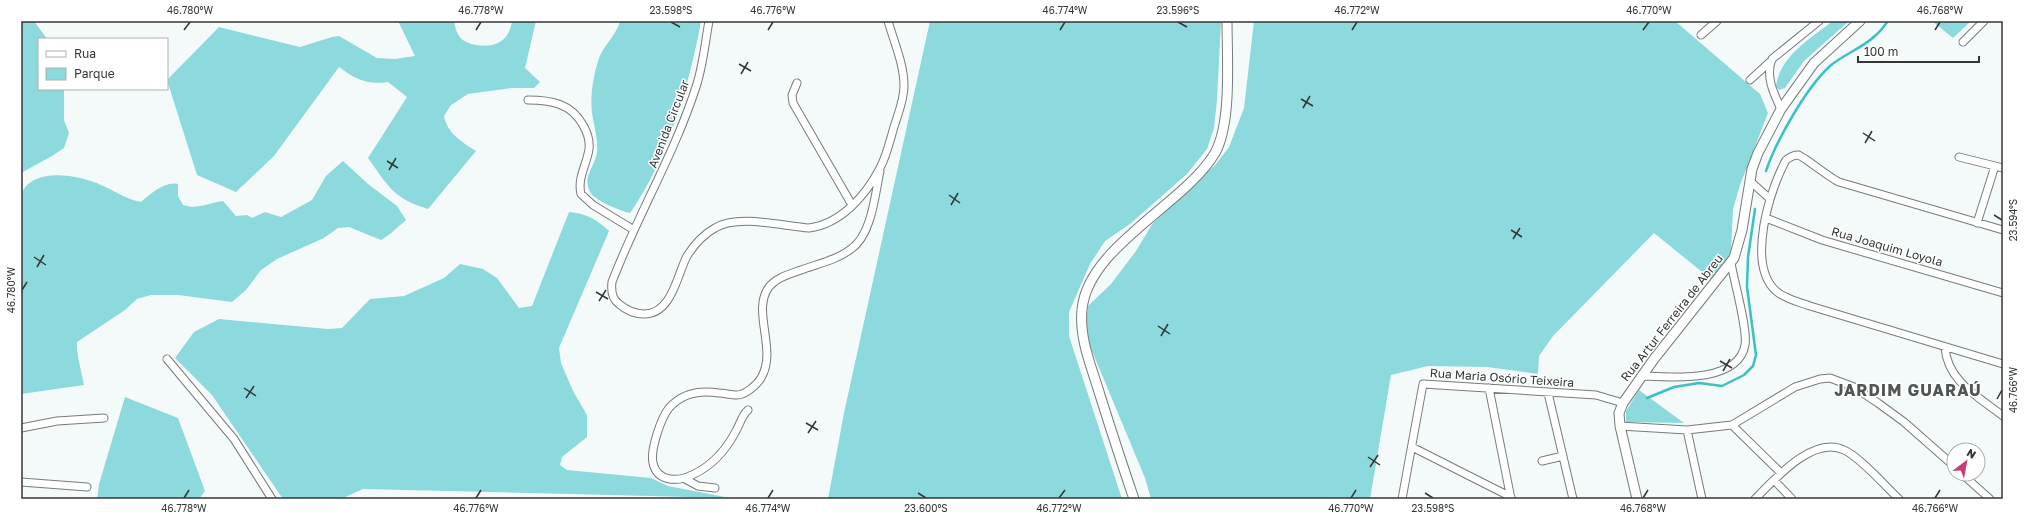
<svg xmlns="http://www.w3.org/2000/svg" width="2024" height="520" font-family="'Golos Text',sans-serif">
	<rect width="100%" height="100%" fill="#f4fafa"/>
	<!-- green -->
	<path fill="#8cdadd" d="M21,21H34L47,39H39V89H64V120L69,133L64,148L52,156L21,173Z
		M398,21H454C455,25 456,32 459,36C462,41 470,44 476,45C495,48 509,42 512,21H536L525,68L540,82L534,88H512L468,94L451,105L444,116C447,133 462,142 476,151L428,209C394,199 388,186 368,158L407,97L388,82C367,85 357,80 339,67L274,156L236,192L197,175L167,80L219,27L300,47L332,37L339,36L377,58L395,59L415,56Z
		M620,21H701C690,83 667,161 630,213C621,211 595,201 590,192C582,176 595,167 597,152C598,140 595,130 593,119C589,100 593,76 599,58C604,45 617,34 620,21Z
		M930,21H1221L1217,100L1214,128L1207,149L1187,174L1130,224L1105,241L1090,264L1069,312V336L1122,499H828L844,413Z
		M1254,21H1675L1760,94L1768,113L1740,185L1733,209L1731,250L1725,265L1712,280L1654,233L1553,336L1539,356L1538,374L1487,367L1428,366L1391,375L1370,499H1151L1145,478L1085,334L1088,306L1111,284L1136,251L1153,223L1216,164L1229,147L1244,108Z
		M1833,21H1849L1804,61L1785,88L1779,90L1776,86C1780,56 1812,37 1833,21Z
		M1932,21H1971L1953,38Z
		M343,161L368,184L397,206L406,220L390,234L381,240L349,227L338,228L324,238L277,259L261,270L246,290L232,302L178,295H151L137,299L125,310L77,342C76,353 82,373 84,385L21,394V195C32,166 79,175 101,185C115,191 126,199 141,202C150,194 165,181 178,184V196L183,205C197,210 208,203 223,201L236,216L247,215L252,218L265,212L281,217L312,200L326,176Z
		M569,212C585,213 598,220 609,231L559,348L561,363L573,391L587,415V437L562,457L560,465L567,470L651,478L668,486L730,498L363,489L341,499H283L212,395L175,358L194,332L219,319L328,329L342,328L370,299L404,296L444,278L460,264L483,269L497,278L519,308L532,306Z
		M1639,390L1684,423L1626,422V411Z
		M125,397L178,418L205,491L199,499H97L99,484Z"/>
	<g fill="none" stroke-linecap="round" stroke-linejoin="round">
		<!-- stream -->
		<path stroke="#3dc0c4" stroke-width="2.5" d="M1766,171C1776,141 1806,88 1830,66C1844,54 1863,48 1876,35C1881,31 1884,26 1888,21
			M1647,398L1674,387L1699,383L1722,386L1744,375L1753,366L1756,355L1747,287L1748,257L1755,209"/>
		<!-- street casing -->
		<g stroke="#767b7b" stroke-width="9">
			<path id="street" d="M709,21C705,43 703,66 696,87C674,155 637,216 612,282C611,290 612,299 619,304C626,310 635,314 644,314C672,314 677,275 687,256C694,245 704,234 715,228C738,214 782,226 809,228C841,224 866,195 880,168C887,155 890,140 894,127C898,114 904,100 904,86C904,64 894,42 888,21
				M1701,35L1717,21
				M1963,42L1984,21
				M1750,80L1772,60
				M797,83L792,95L793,103L852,205
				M528,100C550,100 571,103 583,125C587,132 590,141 589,149C587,164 577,178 581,194L593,205L634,230
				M1781,109C1774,94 1765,76 1772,59L1819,21
				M1959,157L2003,168
				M1750,181L1770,199
				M1766,218L1822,240L2003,293
				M1977,223L1995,166
				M2003,230L1839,182C1830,178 1803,156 1798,155C1793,155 1790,157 1786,160C1770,189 1746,264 1776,291C1785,299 1799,302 1810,306L2003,364
				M1945,348C1948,382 1979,397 2003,416
				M167,359L234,439L272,499
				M1641,376C1670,377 1738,384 1745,345C1748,330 1734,281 1731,263
				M1489,388L1511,499
				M1548,393L1573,499
				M748,410C742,415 740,424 736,431C726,450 712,466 692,475C678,482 657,482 653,463C650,450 661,418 669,408C682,393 700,390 719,393C724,393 731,395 737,395C745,395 757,385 761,378C778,350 751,311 769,287C777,277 790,274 801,270C817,264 837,260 851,249C872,235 875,194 880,171
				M1732,425L1781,473
				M1620,426L1687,430L1732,425L1795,387L1820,379L1830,378L1854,387L1878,403L1904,422L1954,466
				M21,428L57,421L104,418
				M1687,430L1702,499
				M1412,447L1511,497
				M1542,461L1563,456
				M1962,474L1990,499
				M685,479L698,486L715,488
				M1774,480L1792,499
				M21,482L87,487
				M1402,499L1423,384L1596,395L1623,403
				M1755,499C1775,479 1813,435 1844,450C1860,457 1885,486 1899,499"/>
		</g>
		<!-- secondary casing -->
		<g stroke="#767b7b" stroke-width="11">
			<path id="secondary" d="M1134,499C1122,464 1111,430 1100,395C1092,368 1079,339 1082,310C1087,247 1185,204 1215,153C1232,123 1227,56 1227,21
				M1637,499L1620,426L1619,413L1623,403L1654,359L1734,258L1742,230L1752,169L1758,153L1781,109L1814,63L1860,21"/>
		</g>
		<!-- street -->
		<use href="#street" stroke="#fff" stroke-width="7"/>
		<!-- secondary -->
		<use href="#secondary" stroke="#fff" stroke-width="9"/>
	</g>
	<!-- ticks -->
	<path fill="none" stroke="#343636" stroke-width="1.5" d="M671,22L680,27M1178,22L1187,27M184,30L190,22M476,30L481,22M768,30L773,22M1060,30L1065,22M1352,30L1357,22M1643,30L1649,22M1935,30L1940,22M739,64L751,71M741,74L748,62M1301,99L1313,106M1303,108L1310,96M1863,133L1875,141M1865,143L1872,131M387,161L398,168M389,170L396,158M949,195L960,203M951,205L958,193M1994,215L2002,220M1511,230L1522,237M1513,239L1520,228M34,257L46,265M37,267L44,255M22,290L27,282M596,292L608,299M599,301L606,290M1158,326L1170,334M1161,336L1168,324M1720,361L1732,368M1723,371L1730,359M244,388L256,396M246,398L254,386M1997,399L2002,390M806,423L818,430M808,433L816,421M1368,457L1380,465M1370,467L1378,455M918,493L926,498M1425,493L1433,498M184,498L189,490M476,498L481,490M768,498L773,490M1059,498L1065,490M1351,498L1356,490M1643,498L1648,490M1935,498L1940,490"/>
	<g text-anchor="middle" stroke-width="3" stroke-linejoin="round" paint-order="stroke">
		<!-- street labels -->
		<g font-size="12" fill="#343636" stroke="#fff">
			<text transform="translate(669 124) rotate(-69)" y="4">Avenida Circular</text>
			<text transform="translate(1887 247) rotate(16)" y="4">Rua Joaquim Loyola</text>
			<text transform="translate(1672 318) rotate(-52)" y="4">Rua Artur Ferreira de Abreu</text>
			<text transform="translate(1502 378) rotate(4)" y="4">Rua Maria Osório Teixeira</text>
		</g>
		<!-- district labels -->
		<g font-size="16" font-weight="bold" letter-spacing="1" fill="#505555" stroke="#fff">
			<text x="1908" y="396">JARDIM GUARAÚ</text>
		</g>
	</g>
	<!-- border -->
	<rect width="2024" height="520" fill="none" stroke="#ffffff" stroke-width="44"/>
	<!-- legend -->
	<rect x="38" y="38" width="130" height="52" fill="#ffffff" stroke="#aeafaf"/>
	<rect x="46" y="51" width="20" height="6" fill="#ffffff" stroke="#aeafaf"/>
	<text x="74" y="58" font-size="12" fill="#343636">Rua</text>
	<rect x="46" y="68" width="20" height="12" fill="#8cdadd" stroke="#aeafaf"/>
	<text x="74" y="78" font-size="12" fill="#343636">Parque</text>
	<!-- north arrow -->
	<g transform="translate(1966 462) rotate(32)"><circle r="19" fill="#ffffff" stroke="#aeafaf"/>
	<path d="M0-3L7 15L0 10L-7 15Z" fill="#c53d7a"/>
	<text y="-6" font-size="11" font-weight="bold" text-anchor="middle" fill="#343636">N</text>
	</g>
	<!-- scale -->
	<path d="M1858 56v6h121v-6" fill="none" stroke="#343636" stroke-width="2"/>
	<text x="1864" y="56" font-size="12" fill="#343636" stroke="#ffffff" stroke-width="3" paint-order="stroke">100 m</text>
	<rect x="22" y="22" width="1980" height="476" fill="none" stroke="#343636" stroke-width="1.5"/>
	<g font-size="10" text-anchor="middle" fill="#343636">
		<text x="190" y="14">46.780°W</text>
		<text x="481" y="14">46.778°W</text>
		<text x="671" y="14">23.598°S</text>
		<text x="773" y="14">46.776°W</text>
		<text x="1065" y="14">46.774°W</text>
		<text x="1178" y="14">23.596°S</text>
		<text x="1357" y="14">46.772°W</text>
		<text x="1649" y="14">46.770°W</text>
		<text x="1940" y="14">46.768°W</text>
		<text transform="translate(2013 220) rotate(-90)" y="4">23.594°S</text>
		<text transform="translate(11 290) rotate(-90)" y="4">46.780°W</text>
		<text transform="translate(2013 390) rotate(-90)" y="4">46.766°W</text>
		<text x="184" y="512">46.778°W</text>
		<text x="476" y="512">46.776°W</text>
		<text x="768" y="512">46.774°W</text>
		<text x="926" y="512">23.600°S</text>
		<text x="1059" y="512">46.772°W</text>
		<text x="1351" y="512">46.770°W</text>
		<text x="1433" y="512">23.598°S</text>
		<text x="1643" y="512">46.768°W</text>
		<text x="1935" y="512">46.766°W</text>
	</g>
</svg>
